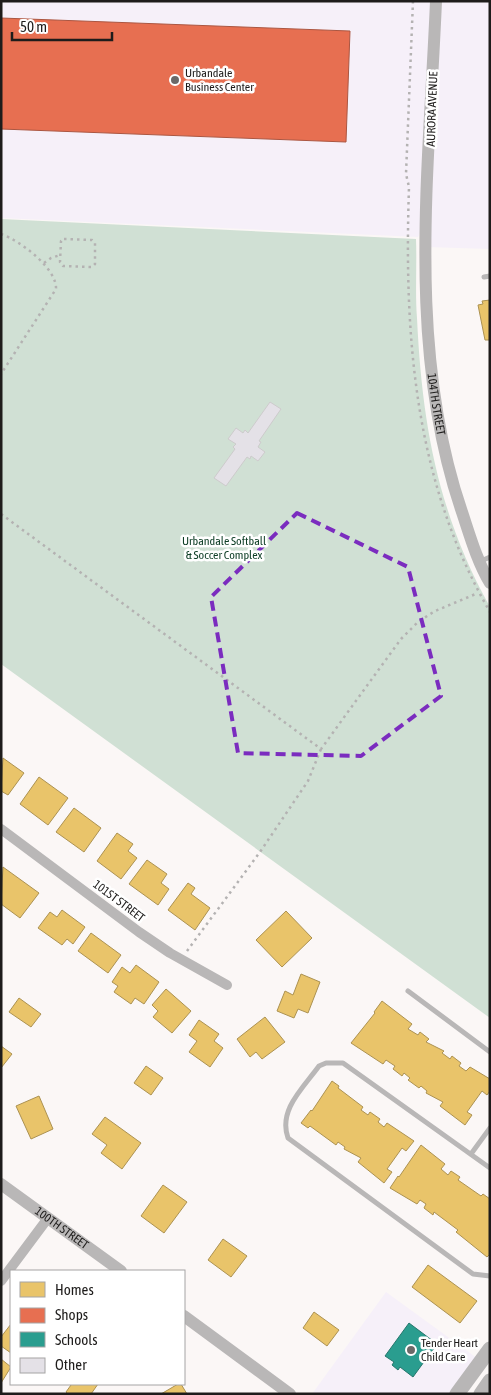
<svg xmlns="http://www.w3.org/2000/svg" width="491" height="1395" font-family="'Asap Condensed',sans-serif">
	<rect width="100%" height="100%" fill="#fbf7f6"/>
	<!-- commercial -->
	<path fill="#f6f0f9" d="M1,1H490V249L426,247L427,219L418,237L1,218Z
		M386,1292L481,1361L457,1394H312Z"/>
	<!-- green -->
	<path fill="#d0e0d4" d="M1,219L416,239C417,265 415,292 417,318C422,424 438,514 490,607V1018L1,664Z"/>
	<!-- homes -->
	<path fill="#e9c46a" stroke="#ac9252" d="M490,300V340H485L478,305L483,304L482,301Z
		M3,758L24,773L8,795L1,791Z
		M39,777L68,798L48,825L20,804Z
		M74,808L101,828L84,852L56,832Z
		M117,833L133,844L128,851L137,858L121,879L97,861Z
		M147,860L167,874L161,883L169,889L158,905L129,884Z
		M3,867L39,893L20,918L1,904Z
		M188,883L195,888L191,894L210,908L195,930L168,910Z
		M62,910L85,927L73,944L67,939L62,945L38,928L50,912L57,917Z
		M286,911L312,938L282,967L256,940Z
		M91,933L121,955L108,973L78,951Z
		M136,965L159,982L144,1004L135,998L131,1004L114,992L118,986L112,982L122,967L130,973Z
		M301,974L320,982L308,1013L298,1009L294,1018L277,1011L285,991L293,995Z
		M166,989L191,1011L172,1033L153,1017L158,1011L152,1005Z
		M19,998L41,1014L31,1027L9,1012Z
		M382,1001L412,1024L408,1029L418,1035L420,1032L429,1039L426,1042L444,1051L442,1053L450,1059L452,1056L461,1063L459,1066L466,1071L470,1067L490,1079V1091L487,1095L482,1091L467,1112L472,1115L465,1125L440,1106L443,1102L426,1093L427,1091L421,1086L419,1088L408,1080L410,1078L404,1073L402,1076L393,1069L395,1066L386,1060L383,1064L351,1043L375,1013L374,1012Z
		M265,1017L285,1042L262,1059L256,1052L250,1057L237,1039Z
		M199,1020L219,1034L214,1041L223,1048L210,1067L189,1052L197,1041L189,1035Z
		M1,1046L12,1054L1,1068Z
		M146,1066L163,1078L151,1095L134,1083Z
		M332,1081L339,1086L338,1088L363,1107L361,1110L368,1115L370,1112L380,1119L378,1122L384,1127L387,1123L414,1141L406,1151L402,1148L387,1169L392,1172L384,1183L358,1162L361,1158L344,1149L345,1147L338,1142L336,1145L310,1126L308,1128L301,1123L311,1110L312,1111Z
		M39,1096L53,1129L31,1139L16,1106Z
		M105,1117L141,1143L122,1169L101,1153L107,1145L92,1134Z
		M421,1145L445,1164L441,1169L448,1175L451,1171L460,1177L458,1180L481,1196L483,1194L490,1199V1254L487,1257L456,1232L458,1230L434,1212L433,1215L424,1208L426,1204L420,1200L417,1204L390,1188L398,1176L399,1177Z
		M163,1185L187,1202L164,1233L141,1216Z
		M223,1239L247,1256L231,1277L208,1260Z
		M428,1265L477,1301L460,1323L412,1287Z
		M314,1312L339,1330L327,1346L303,1328Z
		M11,1324V1353L1,1346V1337Z
		M1,1359L11,1367L1,1383Z
		M70,1384H98L91,1394H68L66,1392L71,1385Z
		M178,1384H181L187,1394H161Z"/>
	<!-- shops -->
	<path fill="#e76f51" stroke="#ab5641" d="M1,18L350,31L346,142L1,129Z"/>
	<!-- schools -->
	<path fill="#2a9d8f" stroke="#26766c" d="M409,1323L437,1344L413,1377L400,1367L398,1370L392,1365L394,1362L385,1356Z"/>
	<!-- building -->
	<path fill="#e4e1e7" stroke="#cdcbcc" d="M270,402L281,409L259,441L261,442L258,447L265,452L258,461L251,456L250,459L247,457L226,486L214,478L235,449L233,447L236,444L228,439L236,428L243,433L245,430L248,433Z"/>
	<g fill="none" stroke-linecap="round" stroke-linejoin="round">
		<!-- path -->
		<path stroke="#b4b2b2" stroke-width="2.5" stroke-dasharray="2.5 4" stroke-linecap="butt" d="M413,1L406,174L409,187C404,336 414,481 490,612
			M1,234C19,240 57,268 56,289L1,374
			M64,239L92,240L95,243V264L92,267L63,266L60,262L61,241Z
			M44,263L51,258L60,255
			M1,514L321,749L401,639L418,622L435,611L478,593
			M187,951L260,852L308,781L321,749"/>
		<!-- service -->
		<path stroke="#b9b7b7" stroke-width="5" d="M484,277L490,276
			M479,562L490,557
			M408,991L490,1052
			M471,1154L490,1128
			M490,1168L343,1063H326L319,1066C303,1088 278,1110 288,1138L473,1274L490,1276"/>
		<!-- minor -->
		<path stroke="#b9b7b7" stroke-width="10" d="M1,829L139,932L170,953L227,985
			M1,1281L48,1218"/>
		<!-- tertiary -->
		<g stroke="#b9b7b7" stroke-width="12">
			<path id="s1" d="M436,1C429,171 406,349 462,512C470,536 477,561 490,583"/>
			<path id="s2" d="M1,1184L121,1271"/>
			<path d="M184,1316L290,1394"/>
		</g>
		<!-- secondary -->
		<path stroke="#b8b6b6" stroke-width="15" d="M457,1394L490,1349
			M481,1394L490,1381"/>
	</g>
	<!-- marked area -->
	<path fill="none" stroke="#7b2cbf" stroke-width="4" stroke-dasharray="10 6" stroke-linejoin="round" d="M297,513L408,567L441,696L361,756L238,753L211,597Z"/>
	<!-- markers -->
	<g fill="#6b6968" stroke="#fff" stroke-width="2">
		<circle cx="175" cy="80" r="5"/>
		<circle cx="411" cy="1350" r="5"/>
	</g>
	<g text-anchor="middle" stroke-width="5" stroke-linejoin="round" paint-order="stroke">
		<!-- poi labels -->
		<g font-size="12" fill="#1e1c1b" stroke="#fff" text-anchor="start">
			<text x="185" y="77">Urbandale<tspan x="185" dy="14">Business Center</tspan></text>
			<text x="421" y="1347">Tender Heart<tspan x="421" dy="14">Child Care</tspan></text>
		</g>
		<!-- street labels -->
		<g font-size="12" fill="#1e1c1b" stroke="#fff">
			<text transform="translate(432 109) rotate(-88)" y="4">AURORA AVENUE</text>
			<text dy="4" stroke="none"><textPath href="#s1" startOffset="404">104TH STREET</textPath></text>
			<text transform="translate(119 901) rotate(37)" y="4">101ST STREET</text>
			<text dy="4" stroke="none"><textPath href="#s2" startOffset="75">100TH STREET</textPath></text>
		</g>
		<!-- park labels -->
		<g font-size="12" fill="#0e3e26" stroke="#fff">
			<text x="224" y="545">Urbandale Softball<tspan x="224" dy="14">&amp; Soccer Complex</tspan></text>
		</g>
	</g>
	<!-- border -->
	<rect width="491" height="1395" fill="none" stroke="#1e1c1b" stroke-width="5"/>
	<!-- legend -->
	<rect x="10" y="1270" width="175" height="115" fill="#ffffff" stroke="#a5a4a4"/>
	<rect x="20" y="1282" width="25" height="15" fill="#e9c46a" stroke="#a5a4a4"/>
	<text x="55" y="1295" font-size="15" fill="#1e1c1b">Homes</text>
	<rect x="20" y="1308" width="25" height="15" fill="#e76f51" stroke="#a5a4a4"/>
	<text x="55" y="1320" font-size="15" fill="#1e1c1b">Shops</text>
	<rect x="20" y="1332" width="25" height="15" fill="#2a9d8f" stroke="#a5a4a4"/>
	<text x="55" y="1345" font-size="15" fill="#1e1c1b">Schools</text>
	<rect x="20" y="1358" width="25" height="15" fill="#e4e1e7" stroke="#a5a4a4"/>
	<text x="55" y="1370" font-size="15" fill="#1e1c1b">Other</text>
	<!-- scale -->
	<path d="M12 32v8h100v-8" fill="none" stroke="#1e1c1b" stroke-width="2.5"/>
	<text x="20" y="32" font-size="15" fill="#1e1c1b" stroke="#ffffff" stroke-width="4" paint-order="stroke">50 m</text>
</svg>
